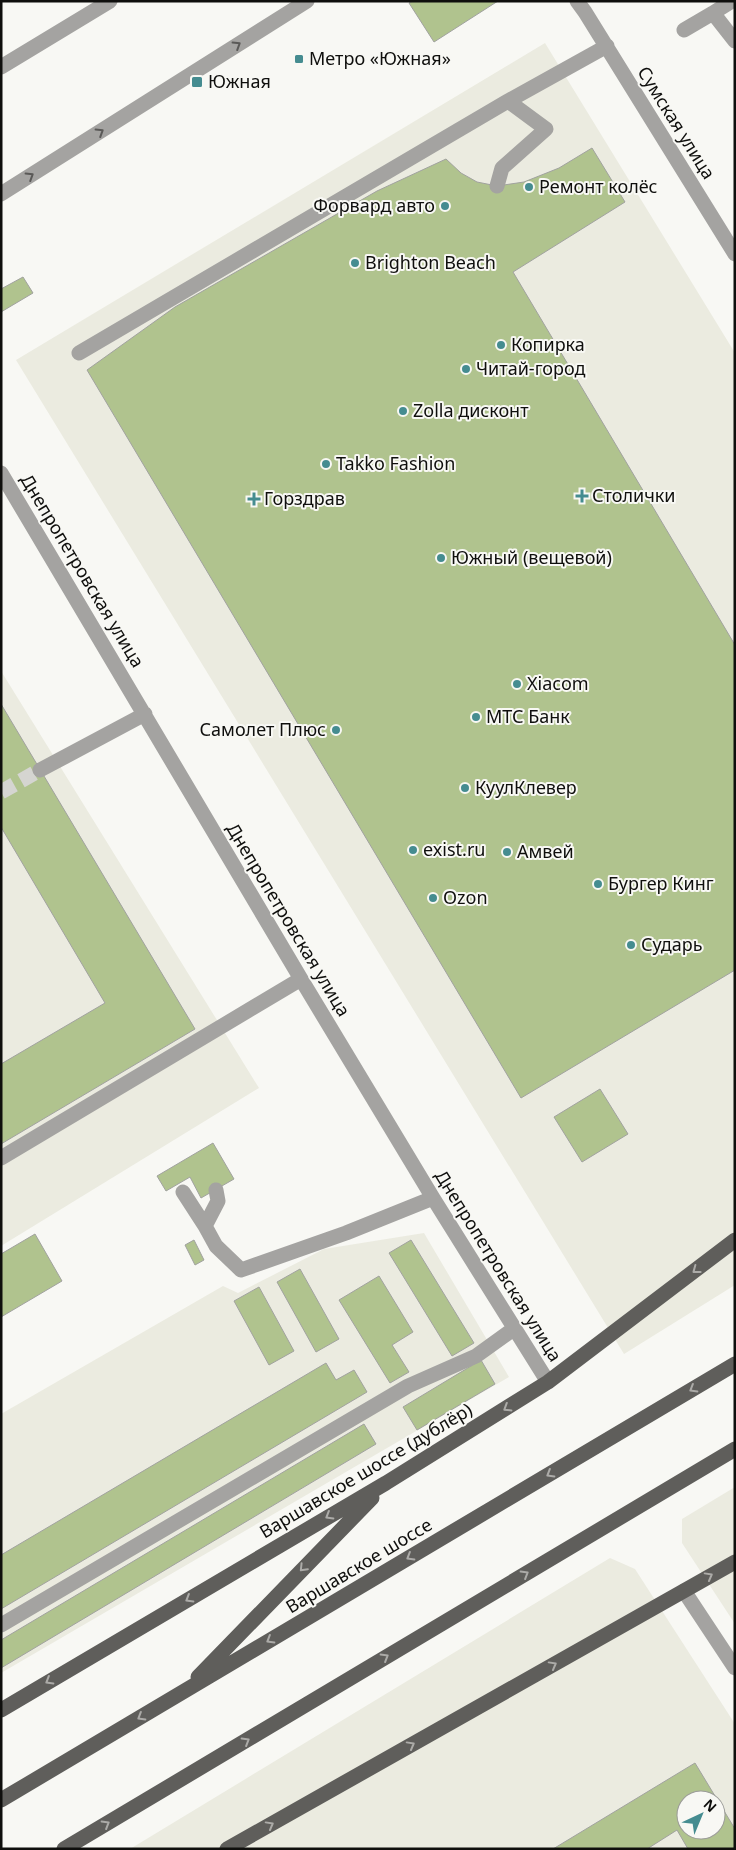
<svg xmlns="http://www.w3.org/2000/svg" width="736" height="1850" font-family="'Noto Sans',sans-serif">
	<rect width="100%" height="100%" fill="#f8f8f4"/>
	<!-- built -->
	<path fill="#ebebe0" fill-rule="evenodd" d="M545,43L735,353V1285L624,1354L16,360Z
		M1,671L259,1088L1,1246Z
		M424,1233L509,1377L1,1673V1414L223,1286L238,1293L324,1249Z
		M735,1487V1624L682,1543V1519Z
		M610,1558L635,1569L735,1724V1849H130ZM686,1800H716V1830H686Z"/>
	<!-- building -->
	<path fill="#b0c38e" stroke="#a1a29f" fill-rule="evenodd" d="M413,1H498L434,42L409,3Z
		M592,148L625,202L513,272L735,645V970L521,1098L87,370L175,307L377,191L446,159L461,173L477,182L497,186L524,182L559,168Z
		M23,277L33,293L1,312V289Z
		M1,704L195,1029L1,1144V1064L105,1003L1,827Z
		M600,1089L628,1134L582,1162L554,1117Z
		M213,1143L234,1179L201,1198L190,1177L166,1191L157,1176Z
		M35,1234L62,1281L1,1317V1254Z
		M194,1240L204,1260L195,1265L185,1245Z
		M411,1240L474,1343L452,1356L389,1253Z
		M300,1269L339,1339L316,1352L277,1282Z
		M379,1276L413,1332L392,1345L409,1372L390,1383L339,1300Z
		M259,1287L294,1351L269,1365L234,1301Z
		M481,1360L495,1384L417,1430L403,1407Z
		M326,1363L336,1380L354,1370L367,1392L1,1609V1555Z
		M364,1424L376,1444L1,1668V1640Z
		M695,1763L735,1829V1849H688L677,1830L647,1849H553ZM686,1800H716V1830H686Z"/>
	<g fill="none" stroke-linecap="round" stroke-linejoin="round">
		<!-- minor-tunnel -->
		<path stroke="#d5d5d1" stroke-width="15" stroke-dasharray="15 8" stroke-linecap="butt" d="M1,792L40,770"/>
		<!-- minor -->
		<path stroke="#a4a3a1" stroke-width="15" d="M577,1L585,12L735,254
			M732,1L713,13L735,41
			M684,30L713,13
			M1,67L110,1
			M497,186L502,168L546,129L508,101
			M1,194L307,1
			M79,353L508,101L607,46
			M1,473L301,979L433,1198L548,1382
			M40,770L145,714
			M1,1158L301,979
			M216,1190L218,1201L205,1226L216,1246L241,1270L346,1233L433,1198
			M183,1192L205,1226
			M684,1591L735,1668
			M1,1625L408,1386L476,1356L515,1328"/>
		<!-- major -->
		<path stroke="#5f5e5b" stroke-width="15" d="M198,1677L372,1498
			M1,1710L386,1483L548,1382L735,1240
			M1,1800L735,1364
			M64,1849L735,1449
			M227,1849L735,1562"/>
	</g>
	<!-- one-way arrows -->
	<defs><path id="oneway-chevron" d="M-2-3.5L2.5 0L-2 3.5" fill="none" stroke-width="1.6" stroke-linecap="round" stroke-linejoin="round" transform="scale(1.25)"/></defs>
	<g stroke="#5a5957">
		<use href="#oneway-chevron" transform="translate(237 45) rotate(-32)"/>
		<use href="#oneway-chevron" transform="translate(100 132) rotate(-32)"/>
		<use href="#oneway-chevron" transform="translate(30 176) rotate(-32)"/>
	</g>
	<g stroke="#acaba8">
		<use href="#oneway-chevron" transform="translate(696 1270) rotate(143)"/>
		<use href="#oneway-chevron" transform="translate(693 1389) rotate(149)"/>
		<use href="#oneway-chevron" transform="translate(507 1408) rotate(148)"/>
		<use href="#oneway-chevron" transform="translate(550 1474) rotate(149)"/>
		<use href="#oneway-chevron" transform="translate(329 1516) rotate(149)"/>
		<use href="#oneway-chevron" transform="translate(410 1557) rotate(149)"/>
		<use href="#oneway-chevron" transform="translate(303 1568) rotate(134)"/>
		<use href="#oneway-chevron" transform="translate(525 1574) rotate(-31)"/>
		<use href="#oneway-chevron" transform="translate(709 1576) rotate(-29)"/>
		<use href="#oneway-chevron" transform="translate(189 1599) rotate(149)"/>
		<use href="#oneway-chevron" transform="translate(270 1640) rotate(149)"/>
		<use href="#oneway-chevron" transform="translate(385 1657) rotate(-31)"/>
		<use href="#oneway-chevron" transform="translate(553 1665) rotate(-29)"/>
		<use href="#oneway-chevron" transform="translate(49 1681) rotate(149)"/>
		<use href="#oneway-chevron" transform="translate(141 1717) rotate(149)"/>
		<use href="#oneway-chevron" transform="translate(246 1741) rotate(-31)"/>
		<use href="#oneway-chevron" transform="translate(411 1745) rotate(-29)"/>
		<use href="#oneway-chevron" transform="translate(106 1824) rotate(-31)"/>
		<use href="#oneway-chevron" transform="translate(270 1825) rotate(-29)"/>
	</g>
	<!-- markers -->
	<g fill="#458c90" stroke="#f8f8f4" stroke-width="2">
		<rect x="294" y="54" width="10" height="10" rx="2.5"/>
		<rect x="191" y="76" width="12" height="12" rx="2.5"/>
		<circle cx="529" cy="187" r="5"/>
		<circle cx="445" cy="206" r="5"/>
		<circle cx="355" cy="263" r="5"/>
		<circle cx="501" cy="345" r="5"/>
		<circle cx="466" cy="369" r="5"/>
		<circle cx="403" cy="411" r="5"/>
		<circle cx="326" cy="464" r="5"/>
		<path d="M579.5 488.5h5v5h5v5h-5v5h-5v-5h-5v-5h5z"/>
		<path d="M251.5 491.5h5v5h5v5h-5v5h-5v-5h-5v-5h5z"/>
		<circle cx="441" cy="558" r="5"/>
		<circle cx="517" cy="684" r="5"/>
		<circle cx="476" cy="717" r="5"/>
		<circle cx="336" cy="730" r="5"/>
		<circle cx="465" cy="788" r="5"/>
		<circle cx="413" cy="850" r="5"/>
		<circle cx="507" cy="852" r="5"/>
		<circle cx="598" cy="884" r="5"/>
		<circle cx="433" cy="898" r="5"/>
		<circle cx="631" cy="945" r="5"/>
	</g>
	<g text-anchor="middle" stroke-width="4" stroke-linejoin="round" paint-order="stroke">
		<!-- poi labels -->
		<g font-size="18" fill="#0f0f0d" stroke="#f8f8f4" text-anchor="start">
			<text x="309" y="65">Метро «Южная»</text>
			<text x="208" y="88">Южная</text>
			<text x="539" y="193">Ремонт колёс</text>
			<text x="435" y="212" text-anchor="end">Форвард авто</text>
			<text x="365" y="269">Brighton Beach</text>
			<text x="511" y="351">Копирка</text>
			<text x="476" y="375">Читай-город</text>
			<text x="413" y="417">Zolla дисконт</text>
			<text x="336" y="470">Takko Fashion</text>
			<text x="592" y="502">Столички</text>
			<text x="264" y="505">Горздрав</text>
			<text x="451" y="564">Южный (вещевой)</text>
			<text x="527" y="690">Xiacom</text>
			<text x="486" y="723">МТС Банк</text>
			<text x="326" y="736" text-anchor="end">Самолет Плюс</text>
			<text x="475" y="794">КуулКлевер</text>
			<text x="423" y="856">exist.ru</text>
			<text x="517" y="858">Амвей</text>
			<text x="608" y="890">Бургер Кинг</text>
			<text x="443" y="904">Ozon</text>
			<text x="641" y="951">Сударь</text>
		</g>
		<!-- street labels -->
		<g font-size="18" fill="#0f0f0d" stroke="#f8f8f4">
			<text transform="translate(676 123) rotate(58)" y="6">Сумская улица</text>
			<text transform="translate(82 571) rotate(59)" y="6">Днепропетровская улица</text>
			<text transform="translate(288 920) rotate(59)" y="6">Днепропетровская улица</text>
			<text transform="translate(498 1266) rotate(58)" y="6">Днепропетровская улица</text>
			<text transform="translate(366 1471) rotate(-31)" y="6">Варшавское шоссе (дублёр)</text>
			<text transform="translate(359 1566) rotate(-31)" y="6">Варшавское шоссе</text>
		</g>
	</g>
	<!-- border -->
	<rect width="736" height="1850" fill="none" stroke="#0f0f0d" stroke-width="5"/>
	<!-- north arrow -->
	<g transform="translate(701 1815) rotate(44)"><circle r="24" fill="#f8f8f4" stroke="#9b9b98"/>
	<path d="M0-4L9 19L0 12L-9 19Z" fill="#458c90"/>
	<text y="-8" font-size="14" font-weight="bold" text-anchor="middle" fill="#0f0f0d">N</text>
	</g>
</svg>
